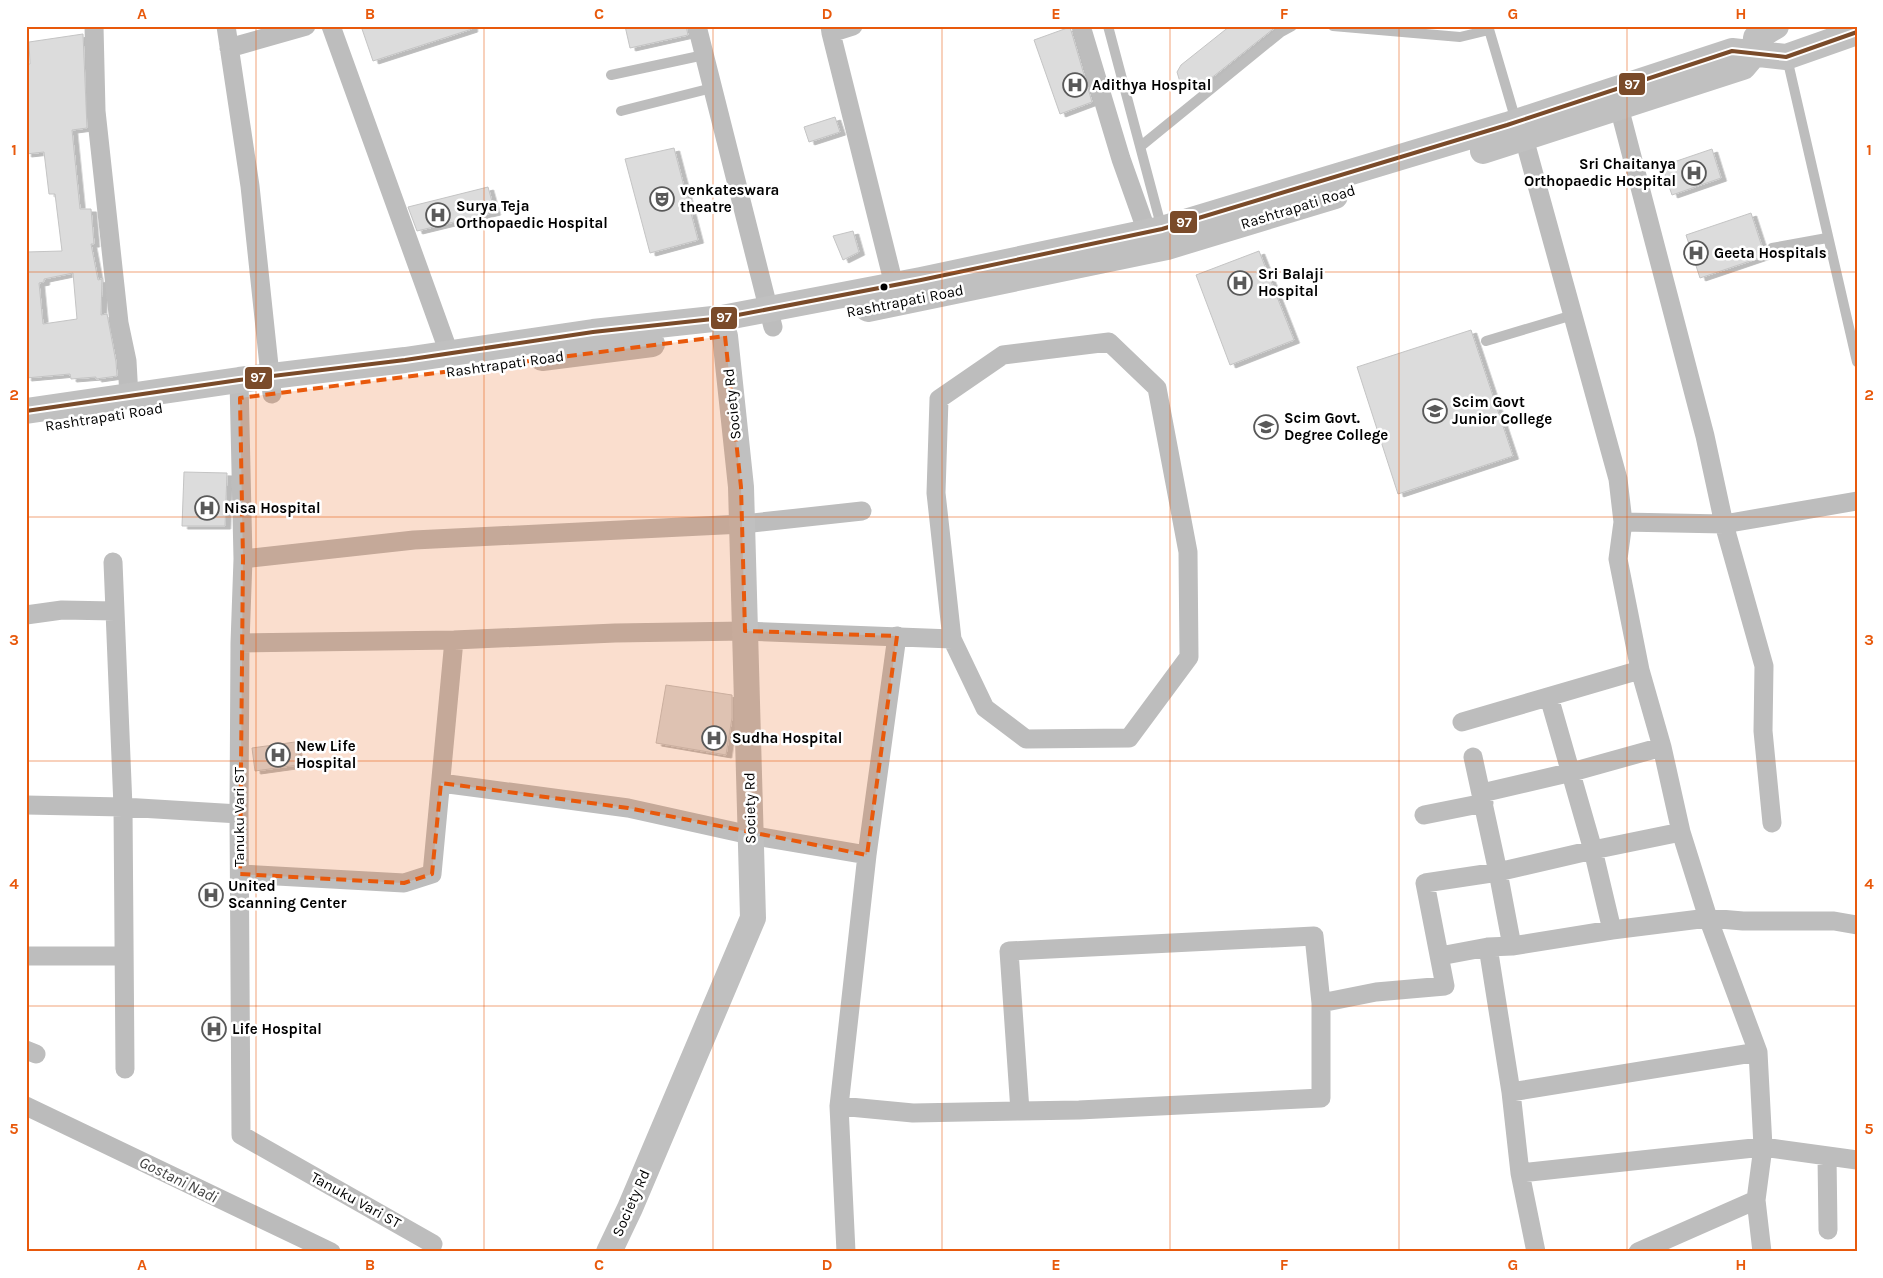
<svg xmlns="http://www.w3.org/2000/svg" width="1883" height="1278" font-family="Karla,sans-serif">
	<defs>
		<filter id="shadow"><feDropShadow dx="5.5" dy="3" stdDeviation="0" flood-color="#0004"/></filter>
	</defs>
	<rect width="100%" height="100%" fill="#fff"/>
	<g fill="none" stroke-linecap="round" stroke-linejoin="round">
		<!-- canal -->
		<path stroke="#bbb" stroke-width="19" d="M26,1106L331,1252"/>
	</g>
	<!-- building -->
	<path fill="#dcdcdc" stroke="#c4c4c4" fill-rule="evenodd" filter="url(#shadow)" d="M361,26H472V29L373,61Z
		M625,26H686L688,35L630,48Z
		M1230,26H1277L1205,83L1188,86L1180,82L1177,72L1181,65Z
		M1070,27L1092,102L1060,114L1034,40Z
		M83,34L87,128L72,130L80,209H91L94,244H91L98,280L102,279L101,315L107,314L116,362L117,376L96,379V377L71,379L70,374L26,378V252L62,251L55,194H49L44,152L26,154V64H30L29,42ZM73,273L77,319L43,324L39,283L44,282V279Z
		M835,117L840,132L809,142L804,127Z
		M674,148L698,240L650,253L625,159Z
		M1712,149L1721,178L1672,195L1662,166Z
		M488,187L495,212L417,231L408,207Z
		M1751,213L1765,256L1700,278L1686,235Z
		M853,231L859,252L843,260L833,236Z
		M1259,251L1294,340L1230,365L1196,275Z
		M1471,330L1513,456L1398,494L1357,367Z
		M184,472L227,473L225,526H182Z
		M666,685L732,695V718L726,755L656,743Z
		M295,742L298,765L255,771L252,748Z"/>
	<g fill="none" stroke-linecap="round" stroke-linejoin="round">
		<!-- lane -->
		<path stroke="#bdbdbd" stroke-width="10" d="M1108,26L1162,229
			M1333,26L1460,37L1489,30
			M1488,26L1516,121
			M1787,58L1857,362
			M611,75L704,55
			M621,111L712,88
			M1141,146L1281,32L1292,26
			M1772,248L1827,238
			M1486,341L1573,315"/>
		<!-- street -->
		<path stroke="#bdbdbd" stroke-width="19" d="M94,26L96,111L119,323L127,361L129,397
			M226,26L250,186L272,394
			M331,26L449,353
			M697,26L773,327
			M830,26L831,33L853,26
			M1081,26L1121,159L1147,232
			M831,33L894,285
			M229,48L306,26
			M1619,107L1705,436L1724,524L1764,666L1763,731L1772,823
			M1524,138L1618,479L1623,522L1618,559L1640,670L1662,747L1681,832L1708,918L1758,1052L1763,1147L1756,1200L1762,1252
			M1109,342L1157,388L1188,552L1189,657L1129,738L1026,739L985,708L952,639L936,493L939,399L1003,355Z
			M239,380L243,559L240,643L239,814L241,1135L433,1244
			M1623,522L1724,524L1857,501
			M243,559L414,540L743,524L862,511
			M113,562L123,807L125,1069
			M26,615L62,610L115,611
			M240,643L454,640L615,633L745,631L952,639
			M1549,697L1593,850L1612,930
			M1462,722L1640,670
			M1473,757L1498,872L1512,946
			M441,783L628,808L750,835L867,855L839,1106L846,1252
			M1482,793L1572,772L1662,747
			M26,805L123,807L239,814
			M1424,815L1484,803
			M867,855L897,636
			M240,874L404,883L432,874L454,640
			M1488,947L1511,1092L1520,1173L1536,1252
			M26,956H123
			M1440,956L1488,947L1512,946L1612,930L1708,918L1743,921H1834L1857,925
			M1321,1003L1376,992L1445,986L1425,883L1498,872L1593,850L1681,832
			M26,1050L36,1054
			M1511,1092L1758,1052
			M839,1106L913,1113L1020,1111L1079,1110L1321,1098V1003L1314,936L1009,951L1020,1111
			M1827,1156L1828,1230
			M1520,1173L1763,1147L1857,1160
			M1638,1252L1756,1200"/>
		<!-- secondary -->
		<path stroke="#c0c0c0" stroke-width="26" d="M1754,54L1756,38L1776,26
			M1483,151L1743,67L1754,54L1761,51
			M868,309L1167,247L1335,196
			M542,358L652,344
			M26,411L239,380L405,360L593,332L722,318L921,280L1162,229L1507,125L1732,51L1786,57L1857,32
			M609,1252L630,1208L753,918L741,487L725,336"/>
		<!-- bus-1 casing -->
		<g stroke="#fff" stroke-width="8">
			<path id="bus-1" d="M26,411L239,380L405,360L593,332L722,318L921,280L1162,229L1507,125L1732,51L1786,57L1857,32"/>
		</g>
		<!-- bus-1 -->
		<use href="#bus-1" stroke="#7a4b2a" stroke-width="4"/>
	</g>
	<!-- marked area -->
	<path fill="#e8590c" fill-opacity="0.2" stroke="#e8590c" stroke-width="4" stroke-dasharray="10 6" stroke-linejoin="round" d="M725,336L741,487L745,631L897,636L867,855L628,808L441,783L432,874L404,883L240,874L243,559L240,398Z"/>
	<!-- grid -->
	<path fill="none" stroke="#e8590c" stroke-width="1" stroke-opacity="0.55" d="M256,26V1252M484,26V1252M713,26V1252M942,26V1252M1170,26V1252M1399,26V1252M1627,26V1252M26,272H1857M26,517H1857M26,761H1857M26,1006H1857"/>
	<!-- icons -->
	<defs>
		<g id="hospital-ring" transform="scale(1.25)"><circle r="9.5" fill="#fff" stroke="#595959" stroke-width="1.5"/><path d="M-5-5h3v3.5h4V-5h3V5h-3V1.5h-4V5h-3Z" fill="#595959"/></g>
		<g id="theatre-ring" transform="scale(1.25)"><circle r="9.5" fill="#fff" stroke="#595959" stroke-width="1.5"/><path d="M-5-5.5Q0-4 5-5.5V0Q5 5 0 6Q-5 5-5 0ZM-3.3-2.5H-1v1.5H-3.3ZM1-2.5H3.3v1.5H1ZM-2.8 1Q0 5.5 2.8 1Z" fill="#595959"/></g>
		<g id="university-ring" transform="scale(1.25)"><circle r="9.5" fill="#fff" stroke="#595959" stroke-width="1.5"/><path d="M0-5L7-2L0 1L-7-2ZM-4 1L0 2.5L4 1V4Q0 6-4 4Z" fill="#595959"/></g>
	</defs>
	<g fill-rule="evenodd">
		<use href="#hospital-ring" x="1075" y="85"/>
		<use href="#hospital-ring" x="1694" y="173"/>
		<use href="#theatre-ring" x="662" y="199"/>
		<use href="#hospital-ring" x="438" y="215"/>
		<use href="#hospital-ring" x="1696" y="253"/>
		<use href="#hospital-ring" x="1240" y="283"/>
		<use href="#university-ring" x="1435" y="411"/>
		<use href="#university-ring" x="1266" y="427"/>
		<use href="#hospital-ring" x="207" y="508"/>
		<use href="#hospital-ring" x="714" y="738"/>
		<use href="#hospital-ring" x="278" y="755"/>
		<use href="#hospital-ring" x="211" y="895"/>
		<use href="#hospital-ring" x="214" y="1029"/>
	</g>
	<!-- markers -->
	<circle fill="#000" stroke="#fff" stroke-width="2" cx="884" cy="287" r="4.5"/>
	<g text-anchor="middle" stroke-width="5" stroke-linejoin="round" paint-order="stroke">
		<!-- poi labels -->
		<g font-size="15" font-weight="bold" fill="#000" stroke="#fff" text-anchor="start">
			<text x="1092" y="90">Adithya Hospital</text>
			<text x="1676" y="169" text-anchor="end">Sri Chaitanya<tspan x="1676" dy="17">Orthopaedic Hospital</tspan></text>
			<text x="680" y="195">venkateswara<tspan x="680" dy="17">theatre</tspan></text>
			<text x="456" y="211">Surya Teja<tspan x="456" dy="17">Orthopaedic Hospital</tspan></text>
			<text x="1714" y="258">Geeta Hospitals</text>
			<text x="1258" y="279">Sri Balaji<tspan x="1258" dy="17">Hospital</tspan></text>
			<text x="1452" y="407">Scim Govt<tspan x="1452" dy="17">Junior College</tspan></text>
			<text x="1284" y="423">Scim Govt.<tspan x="1284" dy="17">Degree College</tspan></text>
			<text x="224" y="513">Nisa Hospital</text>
			<text x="732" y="743">Sudha Hospital</text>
			<text x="296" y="751">New Life<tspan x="296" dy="17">Hospital</tspan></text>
			<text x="228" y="891">United<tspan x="228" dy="17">Scanning Center</tspan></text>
			<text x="232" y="1034">Life Hospital</text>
		</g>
		<!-- street labels -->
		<g font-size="15" fill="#000" stroke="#fff">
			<text transform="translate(1298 207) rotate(-17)" y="5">Rashtrapati Road</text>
			<text transform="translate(905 301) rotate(-11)" y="5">Rashtrapati Road</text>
			<text transform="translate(505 364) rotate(-8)" y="5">Rashtrapati Road</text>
			<text transform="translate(732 404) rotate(-96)" y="5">Society Rd</text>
			<text transform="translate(104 417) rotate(-9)" y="5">Rashtrapati Road</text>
			<text transform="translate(750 808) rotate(-91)" y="5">Society Rd</text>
			<text transform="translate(239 817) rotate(-90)" y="5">Tanuku Vari ST</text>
			<text transform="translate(356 1200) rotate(29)" y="5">Tanuku Vari ST</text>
			<text transform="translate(631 1203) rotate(-66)" y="5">Society Rd</text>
		</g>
		<!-- water labels -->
		<g font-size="16" font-style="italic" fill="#3f3f3f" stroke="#fff">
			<text transform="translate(179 1179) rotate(26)" y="6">Gostani Nadi</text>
		</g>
	</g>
	<g stroke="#fff" stroke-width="2">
		<rect x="1618" y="72" width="28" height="24" rx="5" fill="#7a4b2a"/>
		<rect x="1169" y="210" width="29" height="24" rx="5" fill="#7a4b2a"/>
		<rect x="710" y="306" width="28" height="24" rx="5" fill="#7a4b2a"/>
		<rect x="244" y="366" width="29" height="24" rx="5" fill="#7a4b2a"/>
	</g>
	<g font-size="14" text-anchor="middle" font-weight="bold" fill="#fff">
		<text x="1632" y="89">97</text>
		<text x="1184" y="227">97</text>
		<text x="724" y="322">97</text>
		<text x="258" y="382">97</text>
	</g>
	<!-- border -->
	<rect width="1883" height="1278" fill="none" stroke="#ffffff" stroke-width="55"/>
	<rect x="28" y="28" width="1828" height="1222" fill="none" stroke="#e8590c" stroke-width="2"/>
	<g font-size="16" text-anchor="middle" font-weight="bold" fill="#e8590c">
		<text x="142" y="19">A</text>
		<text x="370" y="19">B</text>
		<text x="599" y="19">C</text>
		<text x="827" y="19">D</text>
		<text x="1056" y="19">E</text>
		<text x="1284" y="19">F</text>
		<text x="1513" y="19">G</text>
		<text x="1741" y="19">H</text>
		<text x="14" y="155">1</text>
		<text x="1869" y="155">1</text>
		<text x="14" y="400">2</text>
		<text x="1869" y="400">2</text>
		<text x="14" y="645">3</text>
		<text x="1869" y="645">3</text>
		<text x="14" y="889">4</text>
		<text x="1869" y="889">4</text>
		<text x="14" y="1134">5</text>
		<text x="1869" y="1134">5</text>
		<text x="142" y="1270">A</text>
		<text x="370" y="1270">B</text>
		<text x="599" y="1270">C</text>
		<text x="827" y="1270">D</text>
		<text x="1056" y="1270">E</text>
		<text x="1284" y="1270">F</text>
		<text x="1513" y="1270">G</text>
		<text x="1741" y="1270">H</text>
	</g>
</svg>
